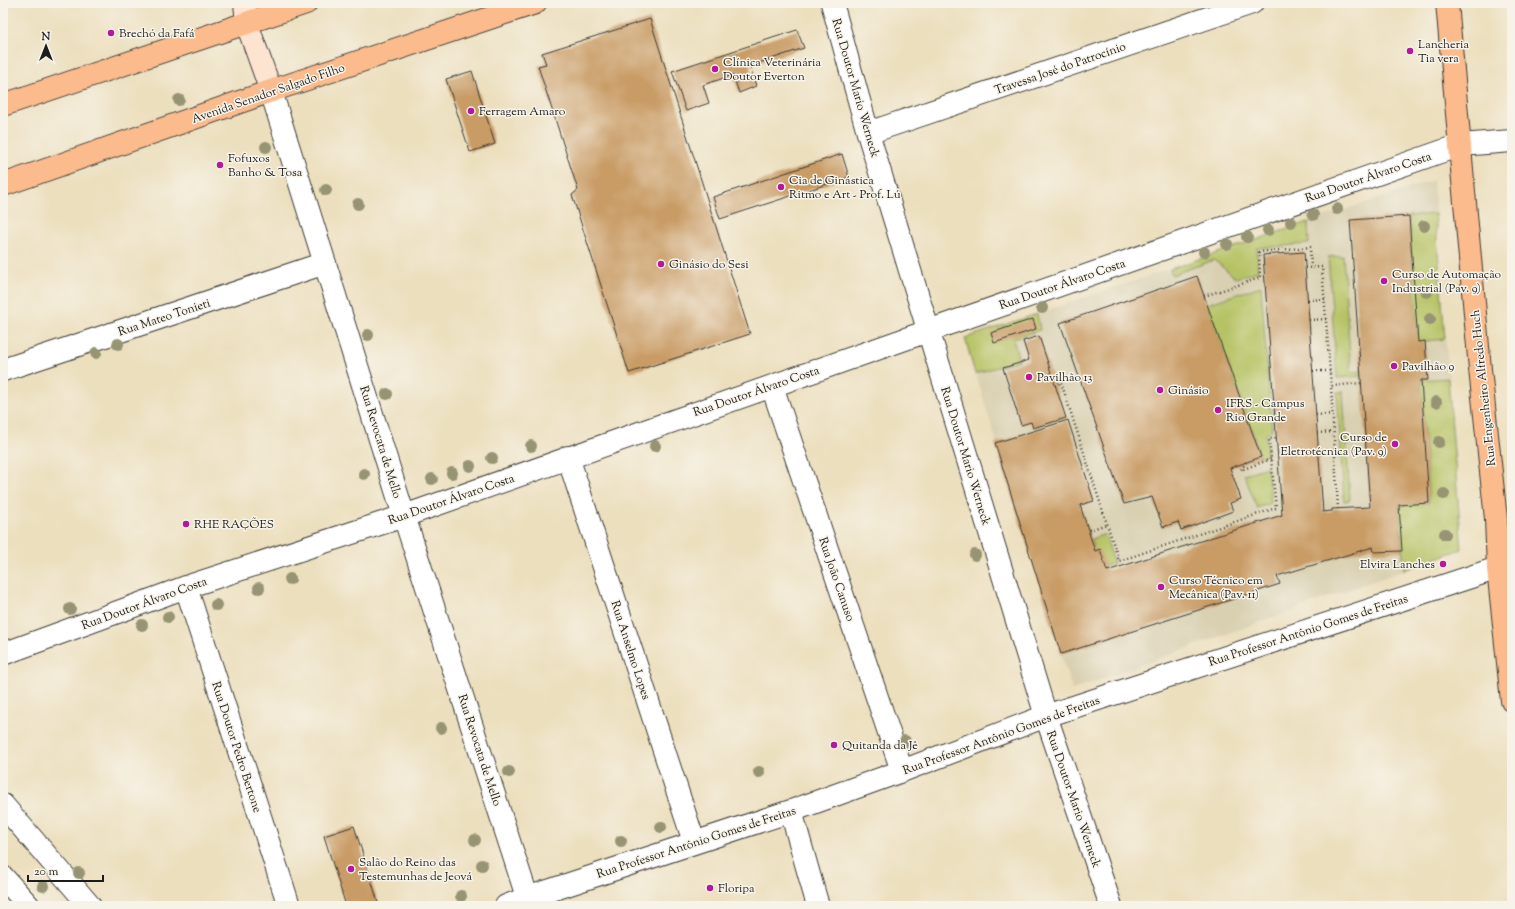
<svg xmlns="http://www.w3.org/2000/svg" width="1515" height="909" font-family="'Sorts Mill Goudy',serif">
	<rect width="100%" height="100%" fill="#f7f3e8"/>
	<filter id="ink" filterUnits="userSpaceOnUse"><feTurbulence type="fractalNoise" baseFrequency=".025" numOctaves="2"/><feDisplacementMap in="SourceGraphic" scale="8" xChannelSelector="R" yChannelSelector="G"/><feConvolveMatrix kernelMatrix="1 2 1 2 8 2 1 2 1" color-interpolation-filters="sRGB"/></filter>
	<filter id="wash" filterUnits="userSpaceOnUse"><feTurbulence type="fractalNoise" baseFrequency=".012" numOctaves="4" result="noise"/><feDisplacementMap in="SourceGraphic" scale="16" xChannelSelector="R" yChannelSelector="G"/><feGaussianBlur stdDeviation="0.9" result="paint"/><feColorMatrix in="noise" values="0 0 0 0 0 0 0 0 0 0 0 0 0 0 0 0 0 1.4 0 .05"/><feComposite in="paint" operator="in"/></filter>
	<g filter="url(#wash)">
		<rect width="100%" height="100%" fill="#ecdfbe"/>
		<!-- built -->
		<path fill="#d9d0b1" d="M1433,180L1462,549L1072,690L965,338Z"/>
		<!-- green -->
		<path fill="#b6c365" stroke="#697040" d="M1435,214L1445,339L1418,342L1409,216Z
			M1308,222L1309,244L1257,248L1258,271L1236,278L1214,260L1172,275L1170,269Z
			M1343,256L1351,372L1361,371V376L1337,378L1328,257Z
			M1261,286L1272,430L1266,433L1267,455L1261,457L1207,304Z
			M1037,314L1040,330L1013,339L1019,360L975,374L965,338Z
			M1448,378L1462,549L1404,570L1399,505L1429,503L1421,380Z
			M1337,392H1343L1350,500L1344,501Z
			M1267,467L1271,503L1257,508L1244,474Z
			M1105,534L1114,563L1105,566L1095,551L1091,539Z"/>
		<g id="blocks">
			<!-- building -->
			<path fill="#c99c66" d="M650,19L750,334L629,373L572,195L578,190L538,66L546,64L542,53Z
				M797,30L804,48L750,66L756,86L739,93L733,75L703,85L709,103L686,111L672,71Z
				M472,71L495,144L470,152L446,79Z
				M842,154L849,177L720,219L713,197Z
				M1409,216L1418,342L1425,341L1428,380H1421L1429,503L1399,505L1402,551L1374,552L1373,547L1277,576L1280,584L1061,654L995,443L1068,420L1094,501L1080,505L1095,551L1100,549L1107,571L1282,515L1263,255L1304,252L1323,512L1332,511V509L1370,507L1350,220Z
				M1197,276L1261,457L1230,468L1241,499L1230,503L1233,511L1181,530L1178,522L1163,527L1152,497L1124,504L1060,323Z
				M1033,319L1036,329L994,343L991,333Z
				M1039,336L1066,418L1033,428L1031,422L1021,425L1003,368L1029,360L1023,341Z
				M354,826L378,902L365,906H346L324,836Z"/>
		</g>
	</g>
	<g filter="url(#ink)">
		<use href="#blocks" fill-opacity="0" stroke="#3b3934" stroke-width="1"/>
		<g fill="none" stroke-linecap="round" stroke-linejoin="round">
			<!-- street casing -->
			<g stroke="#3b3934" stroke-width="24">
				<path id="street" d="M832,3L868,133L1046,716L1111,906
					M271,91L404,516L530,906
					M868,133L1252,3
					M3,370L325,263
					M772,386L902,771
					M568,457L694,842
					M186,587L289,906
					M3,654L186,587L404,516L928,331L1460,145L1512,141
					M3,805L90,906
					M791,811L818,906
					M3,877L29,906
					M506,906L527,898L791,811L902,771L1046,716L1498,568"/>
			</g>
			<!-- secondary casing -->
			<g stroke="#3b3934" stroke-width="24">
				<path id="secondary" d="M245,3L247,24L271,91"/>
			</g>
			<!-- primary casing -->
			<g stroke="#3b3934" stroke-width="24">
				<path id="primary" d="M1447,3L1480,369L1496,519L1498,568L1512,701
					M3,105L306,3
					M3,185L271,91L535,3"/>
			</g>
			<!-- path -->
			<path stroke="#3b3934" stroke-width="2.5" stroke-dasharray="1 3" stroke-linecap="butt" d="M1305,268L1322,267L1331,386
				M1204,296L1260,278L1259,252L1310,247L1311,267
				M1308,300L1325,299
				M1309,320L1326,319
				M1313,371H1330
				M1055,386L1061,382L1119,561L1276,508L1269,439L1276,438
				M1316,415L1332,414
				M1317,433L1333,432
				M1246,462L1241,470L1271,459
				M1338,509L1331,386L1361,383
				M1089,530L1107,524"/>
			<!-- street -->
			<use href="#street" stroke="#fff" stroke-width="22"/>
			<!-- secondary -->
			<use href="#secondary" stroke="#fde4d1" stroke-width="22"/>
			<!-- primary -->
			<use href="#primary" stroke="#fbbb8c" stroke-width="22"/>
		</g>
		<!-- trees -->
		<g fill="#979473">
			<circle cx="179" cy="100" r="6"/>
			<circle cx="266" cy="147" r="6"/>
			<circle cx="326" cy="190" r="6"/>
			<circle cx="358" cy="204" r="6"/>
			<circle cx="1337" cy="209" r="6"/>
			<circle cx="1313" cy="215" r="6"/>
			<circle cx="1291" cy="222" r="6"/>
			<circle cx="1424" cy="226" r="6"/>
			<circle cx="1268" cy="230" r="6"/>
			<circle cx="1247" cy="237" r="6"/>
			<circle cx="1227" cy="244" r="6"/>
			<circle cx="1204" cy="252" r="6"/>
			<circle cx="1427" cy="292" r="6"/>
			<circle cx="1042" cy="308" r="6"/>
			<circle cx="1430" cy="319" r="6"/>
			<circle cx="368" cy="335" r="6"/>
			<circle cx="118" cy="344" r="6"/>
			<circle cx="96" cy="353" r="6"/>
			<circle cx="387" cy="394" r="6"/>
			<circle cx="1436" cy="402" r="6"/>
			<circle cx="1439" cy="442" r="6"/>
			<circle cx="531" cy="446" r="6"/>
			<circle cx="655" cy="446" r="6"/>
			<circle cx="492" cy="458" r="6"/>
			<circle cx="470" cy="466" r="6"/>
			<circle cx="452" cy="473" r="6"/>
			<circle cx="364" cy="474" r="6"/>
			<circle cx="432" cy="479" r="6"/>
			<circle cx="1444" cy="494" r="6"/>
			<circle cx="1445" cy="534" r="6"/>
			<circle cx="975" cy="555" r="6"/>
			<circle cx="290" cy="579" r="6"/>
			<circle cx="259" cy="588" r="6"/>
			<circle cx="216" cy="605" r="6"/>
			<circle cx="70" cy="609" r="6"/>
			<circle cx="168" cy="617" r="6"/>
			<circle cx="142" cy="625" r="6"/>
			<circle cx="441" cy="728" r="6"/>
			<circle cx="905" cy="741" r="6"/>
			<circle cx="509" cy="772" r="6"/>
			<circle cx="759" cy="772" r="6"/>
			<circle cx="661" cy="827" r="6"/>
			<circle cx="475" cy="840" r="6"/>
			<circle cx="621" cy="841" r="6"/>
			<circle cx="482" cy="865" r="6"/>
			<circle cx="79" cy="873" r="6"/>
			<circle cx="43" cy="886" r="6"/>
			<circle cx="461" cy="896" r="6"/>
		</g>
	</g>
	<!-- markers -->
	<g fill="#b5179e" stroke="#f7f3e8" stroke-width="1.5">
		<circle cx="111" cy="33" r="4"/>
		<circle cx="1410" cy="51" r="4"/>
		<circle cx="715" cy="69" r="4"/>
		<circle cx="471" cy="111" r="4"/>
		<circle cx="220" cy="165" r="4"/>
		<circle cx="781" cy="187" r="4"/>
		<circle cx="661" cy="264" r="4"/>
		<circle cx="1384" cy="281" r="4"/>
		<circle cx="1394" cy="366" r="4"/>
		<circle cx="1029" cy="377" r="4"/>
		<circle cx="1160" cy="390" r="4"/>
		<circle cx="1218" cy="410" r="4"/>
		<circle cx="1395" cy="444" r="4"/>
		<circle cx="186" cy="524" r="4"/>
		<circle cx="1443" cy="564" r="4"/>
		<circle cx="1161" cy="587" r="4"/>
		<circle cx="834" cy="745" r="4"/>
		<circle cx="351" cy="869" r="4"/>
		<circle cx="710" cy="888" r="4"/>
	</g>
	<g text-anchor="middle" stroke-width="3" stroke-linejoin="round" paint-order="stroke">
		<!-- poi labels -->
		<g font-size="12" fill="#1c1c1c" stroke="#f7f3e8" text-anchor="start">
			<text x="119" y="37">Brechó da Fafá</text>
			<text x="1418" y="48">Lancheria<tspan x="1418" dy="14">Tia vera</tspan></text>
			<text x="723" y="66">Clínica Veterinária<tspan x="723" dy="14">Doutor Everton</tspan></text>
			<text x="479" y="115">Ferragem Amaro</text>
			<text x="228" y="162">Fofuxos<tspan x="228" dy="14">Banho &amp; Tosa</tspan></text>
			<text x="789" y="184">Cia de Ginástica<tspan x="789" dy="14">Ritmo e Art - Prof. Lú</tspan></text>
			<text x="669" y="268">Ginásio do Sesi</text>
			<text x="1392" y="278">Curso de Automação<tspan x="1392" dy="14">Industrial (Pav. 9)</tspan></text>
			<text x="1402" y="370">Pavilhão 9</text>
			<text x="1037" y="381">Pavilhão 13</text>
			<text x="1168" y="394">Ginásio</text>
			<text x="1226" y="407">IFRS - Campus<tspan x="1226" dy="14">Rio Grande</tspan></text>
			<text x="1387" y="441" text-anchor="end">Curso de<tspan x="1387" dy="14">Eletrotécnica (Pav. 9)</tspan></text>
			<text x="194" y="528">RHE RAÇÕES</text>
			<text x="1435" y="568" text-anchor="end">Elvira Lanches</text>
			<text x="1169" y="584">Curso Técnico em<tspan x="1169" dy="14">Mecânica (Pav. 11)</tspan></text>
			<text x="842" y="749">Quitanda da Jê</text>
			<text x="359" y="866">Salão do Reino das<tspan x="359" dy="14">Testemunhas de Jeová</tspan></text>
			<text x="718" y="892">Floripa</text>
		</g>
		<!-- street labels -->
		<g font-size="12" fill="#1c1c1c" stroke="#f7f3e8">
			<text transform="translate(1060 68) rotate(-19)" y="4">Travessa José do Patrocínio</text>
			<text transform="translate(856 88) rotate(74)" y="4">Rua Doutor Mario Werneck</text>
			<text transform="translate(268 93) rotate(-19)" y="4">Avenida Senador Salgado Filho</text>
			<text transform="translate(1368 177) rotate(-19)" y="4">Rua Doutor Álvaro Costa</text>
			<text transform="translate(1062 284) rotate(-19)" y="4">Rua Doutor Álvaro Costa</text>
			<text transform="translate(164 317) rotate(-18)" y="4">Rua Mateo Tonieti</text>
			<text transform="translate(1483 388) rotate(-96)" y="4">Rua Engenheiro Alfredo Huch</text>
			<text transform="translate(756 391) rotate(-19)" y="4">Rua Doutor Álvaro Costa</text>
			<text transform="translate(381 442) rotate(73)" y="4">Rua Revocata de Mello</text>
			<text transform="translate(966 456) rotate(73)" y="4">Rua Doutor Mario Werneck</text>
			<text transform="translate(451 499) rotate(-19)" y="4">Rua Doutor Álvaro Costa</text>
			<text transform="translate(837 579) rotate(71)" y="4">Rua João Canuso</text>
			<text transform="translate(144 603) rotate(-20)" y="4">Rua Doutor Álvaro Costa</text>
			<text transform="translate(1308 630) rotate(-18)" y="4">Rua Professor Antônio Gomes de Freitas</text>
			<text transform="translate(631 650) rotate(72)" y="4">Rua Anselmo Lopes</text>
			<text transform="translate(1001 735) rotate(-20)" y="4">Rua Professor Antônio Gomes de Freitas</text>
			<text transform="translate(237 747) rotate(72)" y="4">Rua Doutor Pedro Bertone</text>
			<text transform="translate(480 750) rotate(72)" y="4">Rua Revocata de Mello</text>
			<text transform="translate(1074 799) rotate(71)" y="4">Rua Doutor Mario Werneck</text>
			<text transform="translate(696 842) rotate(-18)" y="4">Rua Professor Antônio Gomes de Freitas</text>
		</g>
	</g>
	<!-- margin -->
	<rect width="1515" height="909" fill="none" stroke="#f7f3e8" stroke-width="16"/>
	<!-- north arrow -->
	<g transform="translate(46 46)" stroke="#f7f3e8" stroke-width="3" paint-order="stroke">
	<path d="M0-3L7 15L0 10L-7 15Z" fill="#1c1c1c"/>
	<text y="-6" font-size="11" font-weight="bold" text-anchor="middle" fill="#1c1c1c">N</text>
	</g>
	<!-- scale -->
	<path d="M28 875v6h75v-6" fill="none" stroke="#1c1c1c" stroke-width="2"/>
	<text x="34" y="875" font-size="12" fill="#1c1c1c" stroke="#f7f3e8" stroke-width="3" paint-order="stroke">20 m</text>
</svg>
